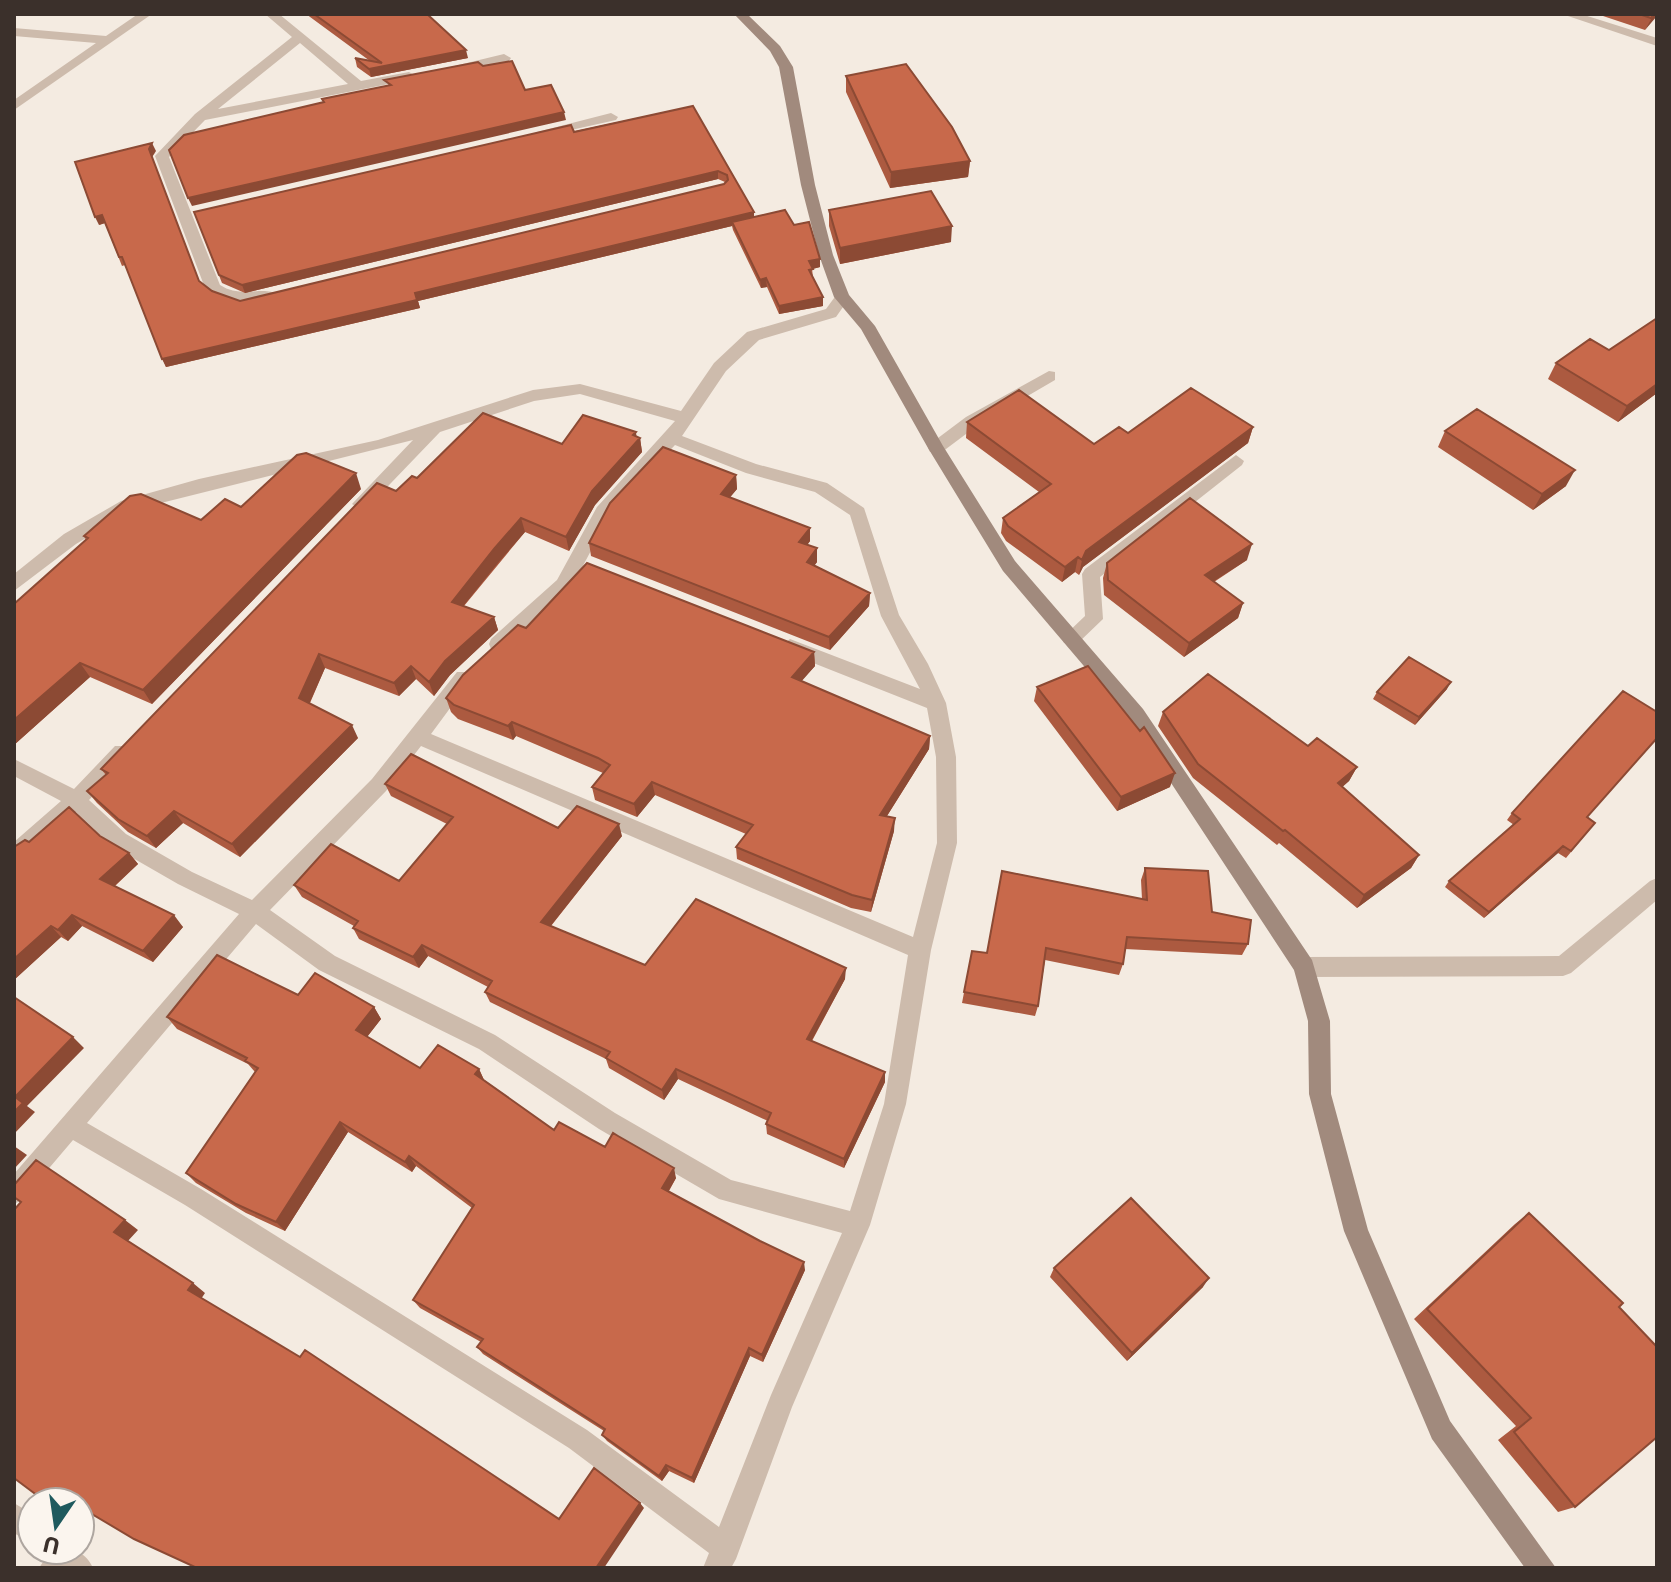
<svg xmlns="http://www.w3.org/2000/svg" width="1671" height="1582" font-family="Commissioner,sans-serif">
	<rect width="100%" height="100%" fill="#f4ebe1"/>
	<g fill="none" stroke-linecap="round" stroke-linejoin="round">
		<!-- lane -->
		<path fill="#cdbbac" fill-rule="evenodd" d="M1049,371L1055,372V380L978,425L942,452H930L928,448L930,444L966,417Z"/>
		<!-- street -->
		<path fill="#cdbbac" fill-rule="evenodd" d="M138,14H152L14,110V100L96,43L14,36V28L106,36Z
			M265,14H279L361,81L409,72L416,76L409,80L205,120L169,157L220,285C241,299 266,285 277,295C259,311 221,305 205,288L155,156L195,114L292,37ZM300,43L348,84L218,109Z
			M1562,14H1581L1657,38V46Z
			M504,54L511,58L509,61L453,72L446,68Z
			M611,113L618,117L616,120L544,136L537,132Z
			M842,292L850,297L836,317L759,340L726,371L682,436L756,464L827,483L864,508L899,615L928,664L946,703L956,757L957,843L931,950L906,1104L870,1225L792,1407L736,1559L731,1568H703L709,1553L569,1448L185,1205L73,1140L22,1200L14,1204V1174L239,914L178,884L112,846L76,812L21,861L14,864V842L61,801L14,776V759L74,789L115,746H129L132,752L129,758L89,800L126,834L192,872L252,900L372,779L457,672H471L473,677L431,734L913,937L937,843L936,757L927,708L783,651L781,646L790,639L920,689L881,616L850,515L815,492L746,473L675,445L610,515L570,590L505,649H491L489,644L491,639L557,580L597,507L675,421L580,394L534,401L440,432L367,508L361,510L352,504L413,440L133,510L76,544L14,591V574L64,534L121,501L199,479L378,440L533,390L580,384L681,411L714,363L747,332L826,309L837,294ZM421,746L908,955L884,1104L850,1211L731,1180L615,1113L495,1035L335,956L270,910L386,791ZM256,924L319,970L479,1049L599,1129L719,1199L842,1233L771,1395L719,1527L587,1430L201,1189L87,1123Z
			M1236,455L1244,461L1242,465L1100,577L1103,619L1078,643H1064L1062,638L1085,616L1082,574L1085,569Z
			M1657,878V900L1571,973L1563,976L1304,977L1296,974L1293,967L1296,960L1304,957L1559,956L1650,881Z
			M14,1503L32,1514V1544L14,1533Z
			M51,1550C70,1550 84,1548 93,1568H39Z"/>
		<!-- secondary -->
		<path fill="#a18a7d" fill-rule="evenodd" d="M734,14H747L780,46L793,67L815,185L833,255L849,295L875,326L943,446L1015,561L1143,709L1312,960L1330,1021L1331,1094L1368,1230L1450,1421L1556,1568H1525L1432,1439L1344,1231L1309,1094L1308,1021L1294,970L1129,719L1003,571L928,448L861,329L834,297L819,255L801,185L779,67L770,51Z"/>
	</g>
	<!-- wall -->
	<path fill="#ac5a40" d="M306,14H427L468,58L371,77L357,67L355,58L370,61Z
		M1597,14H1657L1645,30Z
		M846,76L970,161L968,177L890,188L846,92Z
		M693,106L754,212V217L820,267L812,269L813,277L823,297V306L779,314L767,287L761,288L733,230L732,226L418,301L420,308L166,367L125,265L122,266L105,223L99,225L156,151L152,157L199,281L212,291L240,301L724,184L725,182L718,179L245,293L222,283L194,212Z
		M829,210L951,242L840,264L829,226Z
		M1556,363L1657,393L1618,422L1548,379Z
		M967,422L1094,444L1128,433L1253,427L1248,443L1083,567L1079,575L1075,572L1062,582L1006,541L1001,533L1003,518L1039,492L966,438Z
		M1445,431L1566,486L1533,510L1438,447Z
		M636,432V437L640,438L642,452L595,505L569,551L525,532L464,606L494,617L498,630L450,675L434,696L416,679L399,696L325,668L310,703L358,738L240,857L183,823L156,848L128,832L97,803L87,791L106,775L101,769L396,491L417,478L562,444Z
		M736,475L737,489L730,497L810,541L807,545L817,562L814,566L870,593L869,606L830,650L591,556L589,543Z
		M361,489L152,704L90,677L14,745V604L86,540L84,536L201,520L241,507Z
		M1247,560L1214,582L1243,603L1238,618L1184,657L1104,595L1103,578L1107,563Z
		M526,628L814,652L815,666L801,681L930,736L929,749L887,816L894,831L871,912L851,908L737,859L736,847L746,834L655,795L637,817L595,800L592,787L603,773L516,736L513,740L458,719L451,712L446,698Z
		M1037,687L1170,787L1117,811L1034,701Z
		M1447,689L1415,725L1373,699L1377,692Z
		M1163,712L1308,746L1357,767L1349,781L1342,787L1419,855L1411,868L1357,908L1279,843L1277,845L1193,778L1158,726Z
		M385,784L558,828L622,836L551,926L645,965L845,979L812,1041L885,1072V1082L844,1168L767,1134L766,1124L768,1121L678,1079L664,1100L609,1068L606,1059L490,1002L485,992L488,987L428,956L419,968L359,939L353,928L354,926L302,897L294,885L399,881L447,824L391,796Z
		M1512,813L1587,818L1595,823L1566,858L1558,853L1484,918L1445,887L1449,881L1514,825L1507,820Z
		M100,836L129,853L138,864L115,886L183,927L153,962L82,926L68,941L61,937L14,980L29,842Z
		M1145,868L1212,912L1248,944L1242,955L1125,949L1123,964L1119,975L1045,960L1038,1006L1035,1016L962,1003L972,951L987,953L1142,899L1141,880Z
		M298,995L374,1007L381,1019L367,1037L420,1068L479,1069L484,1080L554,1130L605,1147L676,1178L669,1191L805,1270L763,1362L750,1356L694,1483L669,1471L662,1481L607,1441L602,1435L604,1431L483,1354L477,1347L481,1342L420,1308L413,1300L472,1208L416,1166L412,1172L348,1132L285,1231L246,1213L196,1183L186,1173L255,1072L248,1064L177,1029L167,1017Z
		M1529,1213L1619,1307L1575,1507L1558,1512L1498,1440L1516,1426L1414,1319L1515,1224Z
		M1054,1268L1203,1287L1127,1361L1050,1277Z"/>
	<!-- shaded-wall -->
	<path fill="#8c4a34" d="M1654,14H1657V16L1645,30Z
		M466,50L468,58L371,77L369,69Z
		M564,112L566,120L192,206L188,198Z
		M152,143L156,151L152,157L149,149Z
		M970,161L968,177L890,188L891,172Z
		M718,171V179L245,293L242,285Z
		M754,212V221L732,222V226L418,301L420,308L166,367L162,359L415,293Z
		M102,215L105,223L99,225L95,217Z
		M952,226L951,242L840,264V248Z
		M820,259V267L809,270V261Z
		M766,278L767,287L761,288L760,280Z
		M823,297V306L779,314V306Z
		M1657,384V393L1618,422L1627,406Z
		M1253,427L1248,443L1083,567L1079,575L1082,560L1086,551Z
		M636,432L637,442L640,438L642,452L595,505L569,551L566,537L592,491Z
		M1575,470L1566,486L1533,510L1542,494Z
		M356,473L361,489L152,704L143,690Z
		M736,475L737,489L722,507L721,494Z
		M521,518L525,532L498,563L456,615L452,602L494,549Z
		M810,528V541L800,555L799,542Z
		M1252,544L1247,560L1200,590L1205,575Z
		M817,548V562L807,575V562Z
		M1078,557L1075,572L1062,582L1065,567Z
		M870,593L869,606L830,650L829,637Z
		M1243,603L1238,618L1184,657L1189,643Z
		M494,617L498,630L450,675L434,696L429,682L445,661Z
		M814,652L815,666L793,691L792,677Z
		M319,654L325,668L306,711L299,698Z
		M80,663L90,677L14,745V720Z
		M411,666L416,679L399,696L394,683Z
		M1451,682L1447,689L1415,725L1419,717Z
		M512,722L516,736L513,740L508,726Z
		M352,725L358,738L240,857L232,844Z
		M930,736L929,749L880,827V815Z
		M1357,767L1349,781L1331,797L1338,783Z
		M1175,773L1170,787L1117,811L1121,797Z
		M652,782L655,795L637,817L634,804Z
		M174,811L183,823L156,848L147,836Z
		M895,818L894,831L871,912L872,900Z
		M619,824L622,836L545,933L541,922Z
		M1563,846L1558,853L1484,918L1489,912Z
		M129,853L138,864L110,890L100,879Z
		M1419,855L1411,868L1357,908L1364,895Z
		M72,915L82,926L68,941L58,930Z
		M174,915L183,927L153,962L143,951Z
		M51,926L61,937L14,980V959Z
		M422,945L428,956L419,968L413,957Z
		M846,968L845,979L807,1049V1039Z
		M374,1007L381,1019L363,1042L356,1030Z
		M73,1037L84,1048L27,1106L35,1112L14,1134L15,1097Z
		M479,1069L484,1080L475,1074Z
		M676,1069L678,1079L664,1100L662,1090Z
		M885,1072V1082L844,1168V1159Z
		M340,1122L348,1132L285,1231L276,1222Z
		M14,1146L27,1155L14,1169Z
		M409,1156L416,1166L412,1172L405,1162Z
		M674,1168L676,1178L665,1197L662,1188Z
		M125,1220L138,1230L127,1242L114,1232Z
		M804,1262L805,1270L763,1362L762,1355Z
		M1209,1278L1203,1287L1127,1361L1132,1353Z
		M193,1283L205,1293L201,1299L188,1290Z
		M749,1348L750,1356L694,1483L692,1478Z
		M666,1465L669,1471L662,1481L659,1476Z
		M640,1503L644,1508L604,1568H596Z"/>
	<!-- building -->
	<path fill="#c8694b" stroke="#8c4a34" stroke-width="2" d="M314,14H427L466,50L369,69L355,58L382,63Z
		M1639,14H1654L1651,18Z
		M512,61L525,90L551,85L564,112L188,198L169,150L184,135L324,102L322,99L391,85L384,80L478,62L483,66Z
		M906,64L952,127L970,161L891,172L846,76Z
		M693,106L754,212L415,293L417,300L162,359L122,257H119L102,215L95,217L75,162L152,143L149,149L199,281L212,291L240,301L724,184L728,180L727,175L718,171L242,285L219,275L194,212L571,125L574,132Z
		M931,191L952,226L840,248L829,210Z
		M785,210L794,225L809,222L820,259L809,261L813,269L809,270L823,297L779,306L766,278L760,280L732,222Z
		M1657,318V384L1627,406L1556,363L1590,339L1609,350Z
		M1191,388L1253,427L1086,551L1082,560L1078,557L1065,567L1008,526L1003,518L1051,484L967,422L1019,390L1094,444L1119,427L1128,433Z
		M1477,409L1575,470L1542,494L1445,431Z
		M483,413L562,444L583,415L636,432L633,435L640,438L592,491L566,537L521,518L494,549L452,602L494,617L445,661L429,682L411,666L394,683L319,654L299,698L352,725L232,844L174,811L147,836L118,819L87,791L108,773L101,769L377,483L396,491L412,476L417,478Z
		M663,447L736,475L721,494L810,528L799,542L817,548L807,562L870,593L829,637L589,543L610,503Z
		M306,453L356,473L143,690L80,663L14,720V604L88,538L84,536L130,496L141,494L201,520L225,499L241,507L297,455Z
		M1190,498L1252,544L1205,575L1243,603L1189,643L1108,580L1107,563Z
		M587,563L814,652L792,677L930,736L880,815L895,818L872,900L852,895L736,847L753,825L652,782L634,804L592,787L610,765L598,758L512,722L508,726L454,705L446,698L463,675L518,625L526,628Z
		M1409,657L1451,682L1419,717L1377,692Z
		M1088,666L1140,731L1144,727L1175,773L1121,797L1037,687Z
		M1208,674L1308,746L1317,738L1357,767L1338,783L1419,855L1364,895L1285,830L1283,831L1198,764L1163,712Z
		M1623,691L1657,712V738L1587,817L1595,823L1571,851L1563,846L1489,912L1449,881L1520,819L1512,813Z
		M411,754L558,828L577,806L619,824L541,922L645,965L696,899L846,968L807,1039L885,1072L844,1159L766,1124L771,1113L676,1069L662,1090L606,1058L610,1052L485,992L492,981L422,945L413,957L353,928L358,921L294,885L331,844L399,881L453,817L385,784Z
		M69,807L100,836L129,853L100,879L174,915L143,951L72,915L58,930L51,926L14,959V847L25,840L29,842Z
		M1145,868L1208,871L1212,912L1251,920L1248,944L1127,937L1123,964L1046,948L1038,1006L964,992L972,951L987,953L1002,871L1147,900Z
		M217,955L298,995L315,973L374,1007L356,1030L420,1068L438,1045L479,1069L475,1074L554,1130L559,1122L605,1147L613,1133L618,1136L674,1168L662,1188L760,1241L804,1262L762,1355L749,1348L692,1478L666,1465L659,1476L602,1435L605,1429L477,1347L483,1339L413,1300L474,1205L409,1156L405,1162L340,1122L276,1222L236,1204L186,1173L258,1068L245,1061L247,1058L167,1017Z
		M14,997L73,1037L15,1097L23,1103L14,1112Z
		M36,1160L125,1220L114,1232L193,1283L188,1290L300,1357L305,1350L559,1519L594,1468L640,1503L596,1568H197L134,1539L80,1507V1502H71L64,1498L61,1502H46L14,1478V1210L21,1202L14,1197V1185Z
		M1131,1198L1209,1278L1132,1353L1054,1268Z
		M1529,1213L1623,1303L1619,1307L1657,1347V1437L1575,1507L1514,1432L1531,1418L1427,1309Z"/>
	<!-- border -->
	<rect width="1671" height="1582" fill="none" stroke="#3b302b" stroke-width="32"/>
	<!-- north arrow -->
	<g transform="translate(56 1526) rotate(193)"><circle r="38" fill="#fbf5ee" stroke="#aea6a0" stroke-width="2"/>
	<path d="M0-6L14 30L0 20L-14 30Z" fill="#1f5a5e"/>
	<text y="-12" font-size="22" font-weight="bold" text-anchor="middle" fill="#3b302b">U</text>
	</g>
</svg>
